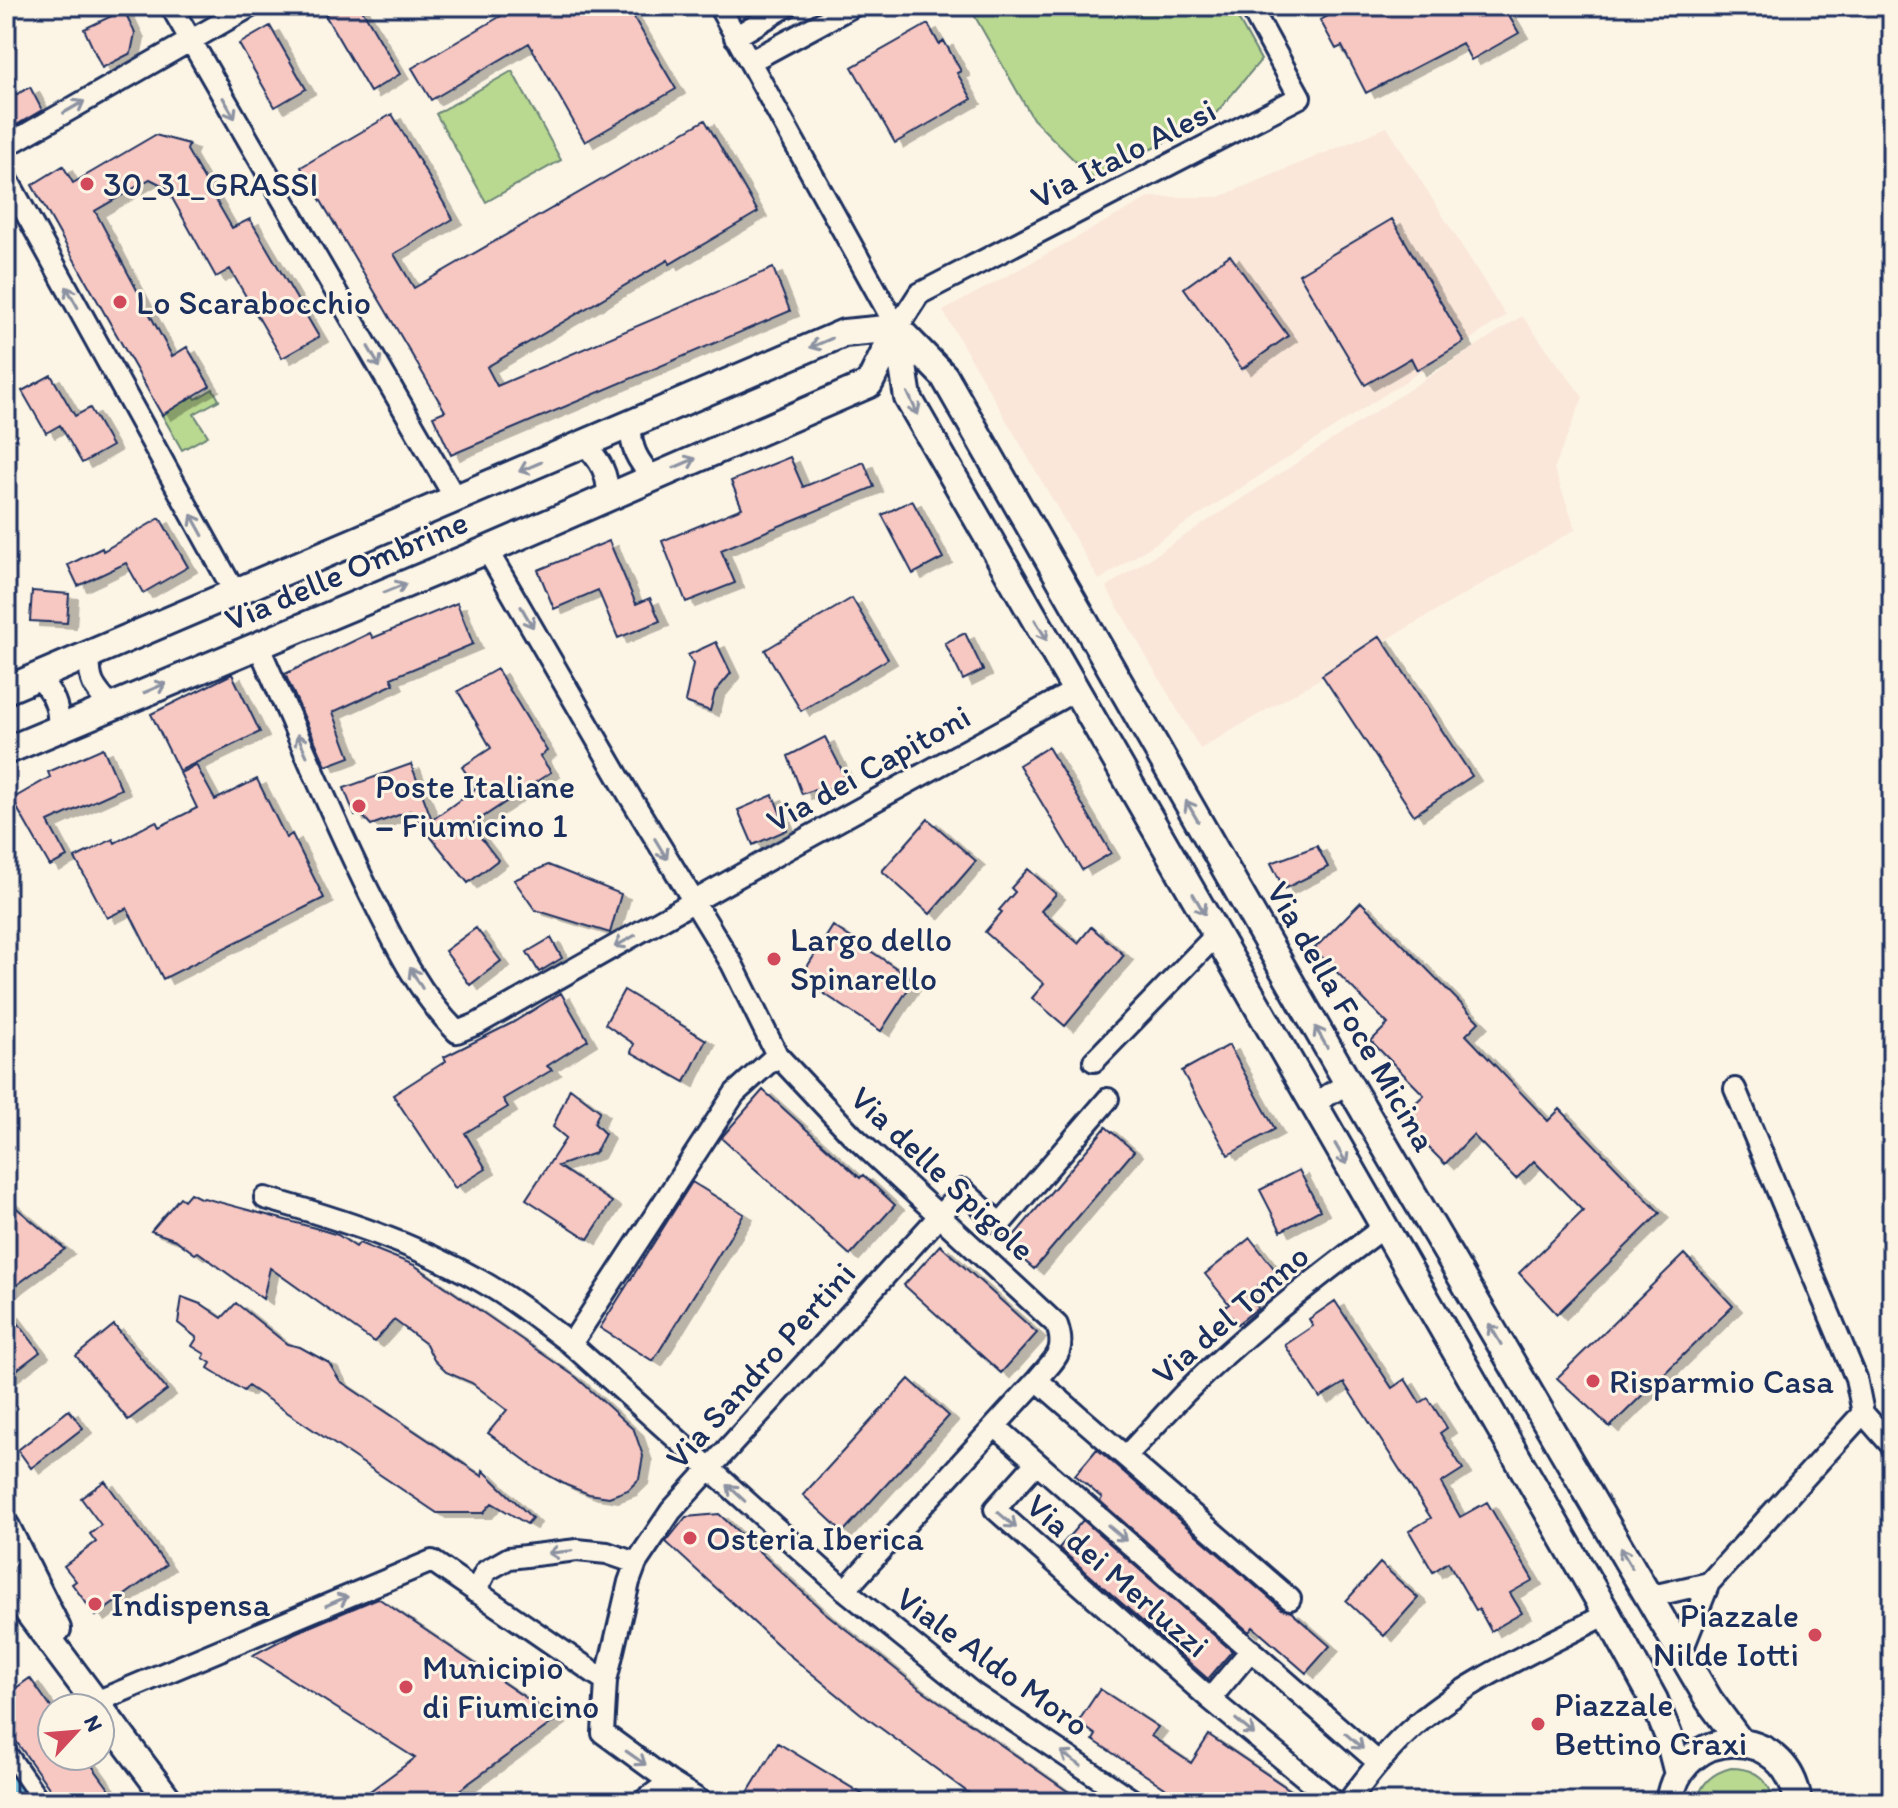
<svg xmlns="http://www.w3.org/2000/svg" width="1898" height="1808" font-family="Itim,sans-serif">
	<defs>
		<filter id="shadow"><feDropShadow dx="9" dy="5" stdDeviation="0" flood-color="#0004"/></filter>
	</defs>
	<rect width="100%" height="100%" fill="#fcf5e5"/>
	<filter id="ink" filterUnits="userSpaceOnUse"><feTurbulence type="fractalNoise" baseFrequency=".0125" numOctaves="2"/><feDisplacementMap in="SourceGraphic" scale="16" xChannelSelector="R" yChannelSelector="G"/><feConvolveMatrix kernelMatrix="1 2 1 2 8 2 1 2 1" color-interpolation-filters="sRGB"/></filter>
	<g filter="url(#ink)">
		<!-- built -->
		<path fill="#fae7da" d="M1387,127L1506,316L1099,580L943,311L1150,197H1219Z
			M1522,316L1583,397L1554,469L1576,529L1200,749L1106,587Z"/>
		<!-- green -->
		<path fill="#b9d890" stroke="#6a8477" stroke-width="2" d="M969,6H1231L1261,60L1212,118L1093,179L1033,119Z
			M512,71L561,160L486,202L436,114Z
			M213,389L219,400L194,414L208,436L182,450L162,415L194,396L196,399Z
			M1731,1768C1754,1768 1769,1779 1774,1802H1697C1701,1783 1712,1773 1731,1768Z"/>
		<!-- water -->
		<path fill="#82cae3" stroke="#598cae" stroke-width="2" d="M6,1760L34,1802H6Z"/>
		<!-- building -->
		<path fill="#f7c7c2" stroke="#1b2f5e" stroke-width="2" filter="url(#shadow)" d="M340,6H360L400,74L370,92L325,15Z
			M495,6H627L676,89L585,142L529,43L431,100L412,68L501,16Z
			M1347,6H1503L1519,33L1471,60L1462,43L1366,93L1342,46L1336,49L1320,20Z
			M124,10L135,33L131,53L102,68L84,29Z
			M928,24L939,44L944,41L961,71L957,73L972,99L895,143L852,67Z
			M270,26L306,89L275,107L239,44Z
			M30,87L42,110L6,131V100Z
			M392,114L453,219L394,254L414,288L705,120L758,212L670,264L668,260L487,367L497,386L773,268L790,311L451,455L433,416L445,411L301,167Z
			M155,135L189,144L187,150L232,228L250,219L319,337L282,358L230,269L216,277L166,187L150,179L95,211L172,356L187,347L210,386L162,415L32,185L63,166L73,183Z
			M1392,219L1464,342L1417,370L1411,358L1365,385L1299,274Z
			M1230,255L1288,336L1242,369L1184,288Z
			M51,375L75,416L90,408L112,446L82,463L60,425L46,433L22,391Z
			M790,457L803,487L864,462L874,487L721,550L735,583L686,602L662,541L742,508L731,481Z
			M912,500L943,558L913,574L882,515Z
			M160,518L188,567L143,593L126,563L78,586L68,565L102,548L103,551Z
			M609,541L636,604L650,598L660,621L618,638L598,590L554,609L538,570Z
			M32,591L69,594L67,623L30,621Z
			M852,598L888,659L801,711L765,650Z
			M457,603L473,644L391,678L394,684L333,712L350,757L326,766L285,674L370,633L373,638Z
			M965,633L983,670L963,680L945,643Z
			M1380,636L1472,776L1414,815L1322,675Z
			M716,642L731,673L715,692L710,711L685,702L693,664L688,655Z
			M497,669L547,751L540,756L551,772L471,825L498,860L468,883L410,811L371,825L361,814L355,816L344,788L411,764L432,820L476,788L462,767L491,748L458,691Z
			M232,674L260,732L179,771L151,714Z
			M825,737L847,780L827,790L822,787L802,794L788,756Z
			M1048,747L1111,853L1082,870L1019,765Z
			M103,748L121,789L48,822L67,857L50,866L12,799L50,777L48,772Z
			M196,765L215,800L257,779L286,838L292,834L324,898L163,979L127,908L107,918L75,858L113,839L115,843L156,821L159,827L197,808L180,773Z
			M773,795L787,830L753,845L738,810Z
			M928,819L976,861L930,914L882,871Z
			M1317,846L1328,867L1284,889L1271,863Z
			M548,865L621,894L610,933L535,910L514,880Z
			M1028,869L1056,894L1041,911L1078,943L1091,927L1124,955L1065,1026L1032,998L1044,984L985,932L1002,912L999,910L1015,892L1011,888Z
			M1361,902L1479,1022L1466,1035L1548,1121L1560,1109L1660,1213L1557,1314L1519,1273L1583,1211L1534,1161L1516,1179L1473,1135L1445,1164L1399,1118L1424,1095L1371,1041L1388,1024L1314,949Z
			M833,926L914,980L881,1031L800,978Z
			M476,928L501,961L470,985L445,951Z
			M551,938L562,958L539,972L527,952Z
			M624,990L706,1040L685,1082L631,1052L634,1044L605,1024Z
			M561,993L588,1040L547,1066L552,1070L503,1099L508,1107L465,1133L486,1169L455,1188L393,1095L446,1061L444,1057L512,1023Z
			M1229,1045L1275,1129L1228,1155L1182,1071Z
			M570,1088L600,1111L594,1123L605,1134L595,1153L558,1166L612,1202L588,1239L526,1199L566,1138L553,1127Z
			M763,1090L860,1178L863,1175L895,1205L850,1255L721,1138Z
			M1106,1127L1134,1151L1034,1269L1006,1245Z
			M1299,1170L1320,1210L1281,1231L1260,1190Z
			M692,1182L744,1214L653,1361L600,1328Z
			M190,1193L202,1199L204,1198L315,1228L338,1235L356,1247L359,1243L414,1265L576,1377L634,1430L643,1456L639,1479L628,1490L609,1497L589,1494L566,1485L537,1469L488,1433L507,1410L472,1383L446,1372L434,1360L426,1344L394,1320L374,1342L270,1268L263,1299L198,1252L195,1254L176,1240L151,1231L180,1197L184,1200Z
			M6,1199L65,1249L6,1293Z
			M1250,1238L1276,1271L1247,1295L1258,1308L1237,1324L1224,1308L1229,1304L1205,1274Z
			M940,1245L1037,1333L1001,1373L904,1285Z
			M1684,1254L1733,1306L1610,1427L1557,1378Z
			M182,1297L203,1305L222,1318L236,1303L287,1344L300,1347L329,1363L340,1381L482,1476L483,1470L532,1518L527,1524L492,1503L483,1513H437L248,1386L244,1391L208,1368L211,1363L203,1358L205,1354L192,1346L197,1338L178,1323Z
			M1335,1301L1392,1388L1405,1379L1420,1403L1428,1398L1447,1428L1440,1433L1463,1469L1441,1483L1460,1517L1487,1502L1533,1580L1510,1593L1522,1613L1491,1631L1479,1609L1476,1610L1448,1562L1433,1572L1409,1531L1431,1518L1344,1383L1320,1398L1285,1345L1313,1326L1309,1319Z
			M6,1307L40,1352L6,1378Z
			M114,1325L167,1390L128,1420L76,1356Z
			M909,1379L949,1416L843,1532L803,1495Z
			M69,1410L83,1428L31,1468L18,1450Z
			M1097,1449L1282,1609L1291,1612L1330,1646L1306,1673L1253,1627L1249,1632L1100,1501L1102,1498L1075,1475Z
			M105,1481L166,1565L96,1616L72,1584L76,1581L64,1566L96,1542L90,1534L101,1525L81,1498Z
			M719,1514L823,1611L918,1687L1083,1802H981L860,1713L788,1654L666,1542L686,1517Z
			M1083,1520L1232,1651L1208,1679L1059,1548Z
			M1380,1563L1418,1598L1384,1636L1346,1601Z
			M378,1598L557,1719L443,1802H355L415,1758L253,1655L295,1633Z
			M30,1678L52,1709V1756H85L109,1789L91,1802H59L6,1727V1695Z
			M1100,1689L1158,1727L1151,1736L1191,1763L1209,1735L1308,1802H1186L1093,1740L1096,1735L1078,1722Z
			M778,1743L875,1802H742Z"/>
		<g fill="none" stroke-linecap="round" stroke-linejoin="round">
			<!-- pedestrian casing -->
			<g stroke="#1b2f5e" stroke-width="22">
				<path id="pedestrian" d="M6,1750L42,1802"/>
			</g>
			<!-- minor casing -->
			<g stroke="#1b2f5e" stroke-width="26">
				<path id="minor" d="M171,6L455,498
					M719,6L897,328L919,294L1300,97L1250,6
					M735,37L787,6
					M751,61L853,6
					M6,146L251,6
					M6,177L235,593
					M631,424C630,448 637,460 653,478
					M584,444C601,461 608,473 608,497
					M487,550L629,795L732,964L777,1055L852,1135L1057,1325C1067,1353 1054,1359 1037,1380L845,1590
					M258,645C295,727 329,811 369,892C394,942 418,993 457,1032L477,1024L778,854L1076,690
					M90,654C88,681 93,687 111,707
					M37,676C53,693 60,706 58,729
					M1094,1061L1217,934
					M1735,1089L1856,1378L1863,1413L1892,1446
					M1312,1105L1348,1083
					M265,1198C340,1219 413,1243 481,1281C513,1299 542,1322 571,1344L845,1590L974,1694L1135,1802
					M571,1344L735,1093L777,1055
					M1037,1380L1290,1599
					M995,1426L1379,1763
					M1126,1456C1146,1435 1165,1414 1185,1393C1246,1332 1315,1279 1384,1227
					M1036,1463L995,1509L1210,1699L1335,1802
					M475,1592L486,1571L509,1558L577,1550L607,1553L636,1563
					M1648,1597L1709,1583
					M1681,1653L1709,1583L1863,1413
					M1210,1699L1251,1650
					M96,1702L432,1561L606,1681
					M642,1802L670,1782
					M702,1802L670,1782L603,1733L606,1681L629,1582L636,1563L671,1511L963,1190L1000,1224L1108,1099
					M1348,1802C1367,1777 1386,1752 1409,1731C1463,1681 1542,1648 1607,1614"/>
			</g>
			<!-- tertiary casing -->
			<g stroke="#1b2f5e" stroke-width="32">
				<path id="tertiary" d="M897,328L944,376L1348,1083L1709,1700L1741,1743
					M897,328L908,398L1607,1614L1654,1700L1668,1735L1678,1774
					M6,690L844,333L897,328
					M6,751L487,550L869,384L897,328
					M6,1527L57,1629
					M6,1582L170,1802
					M1669,1802C1681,1723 1787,1723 1798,1802"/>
			</g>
			<!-- pedestrian -->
			<use href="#pedestrian" stroke="#fcf5e5" stroke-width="16"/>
			<!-- minor -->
			<use href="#minor" stroke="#fcf5e5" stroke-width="20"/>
			<!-- tertiary -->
			<use href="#tertiary" stroke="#fcf5e5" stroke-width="26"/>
		</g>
		<!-- one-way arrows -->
		<defs><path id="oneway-shaft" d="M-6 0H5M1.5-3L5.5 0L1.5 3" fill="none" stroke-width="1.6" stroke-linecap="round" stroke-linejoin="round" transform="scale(2)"/></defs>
		<g stroke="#8c92a2">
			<use href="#oneway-shaft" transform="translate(74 107) rotate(-30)"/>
			<use href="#oneway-shaft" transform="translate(229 108) rotate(60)"/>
			<use href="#oneway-shaft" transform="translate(72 297) rotate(-119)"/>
			<use href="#oneway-shaft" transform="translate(821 343) rotate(157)"/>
			<use href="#oneway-shaft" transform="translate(374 357) rotate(60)"/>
			<use href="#oneway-shaft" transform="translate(913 404) rotate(65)"/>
			<use href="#oneway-shaft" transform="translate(685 463) rotate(-23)"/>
			<use href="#oneway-shaft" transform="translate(530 467) rotate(157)"/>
			<use href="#oneway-shaft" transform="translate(197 525) rotate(-119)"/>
			<use href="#oneway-shaft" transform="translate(395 588) rotate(-22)"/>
			<use href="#oneway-shaft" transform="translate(527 617) rotate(60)"/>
			<use href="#oneway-shaft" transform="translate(1041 630) rotate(60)"/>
			<use href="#oneway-shaft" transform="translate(155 688) rotate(-23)"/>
			<use href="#oneway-shaft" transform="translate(302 745) rotate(-114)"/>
			<use href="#oneway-shaft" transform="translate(1192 811) rotate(-120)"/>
			<use href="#oneway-shaft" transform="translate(661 849) rotate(59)"/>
			<use href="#oneway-shaft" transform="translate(1199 904) rotate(60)"/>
			<use href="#oneway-shaft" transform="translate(625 941) rotate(151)"/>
			<use href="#oneway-shaft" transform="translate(416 978) rotate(-121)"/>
			<use href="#oneway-shaft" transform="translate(1321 1037) rotate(-120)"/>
			<use href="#oneway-shaft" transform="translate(1341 1154) rotate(60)"/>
			<use href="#oneway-shaft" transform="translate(1495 1334) rotate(-120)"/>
			<use href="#oneway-shaft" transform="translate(736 1493) rotate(-137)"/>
			<use href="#oneway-shaft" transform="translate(1007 1520) rotate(41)"/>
			<use href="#oneway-shaft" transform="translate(1117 1533) rotate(41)"/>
			<use href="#oneway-shaft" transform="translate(560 1552) rotate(174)"/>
			<use href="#oneway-shaft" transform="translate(1626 1558) rotate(-120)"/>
			<use href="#oneway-shaft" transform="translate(337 1601) rotate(-23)"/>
			<use href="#oneway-shaft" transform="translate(1245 1727) rotate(40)"/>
			<use href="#oneway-shaft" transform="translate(1354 1741) rotate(41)"/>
			<use href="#oneway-shaft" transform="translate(636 1758) rotate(35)"/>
			<use href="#oneway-shaft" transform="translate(1071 1759) rotate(-146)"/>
		</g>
	</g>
	<!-- markers -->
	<g fill="#d1495b" stroke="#fcf5e5" stroke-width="3">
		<circle cx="87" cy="184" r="8"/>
		<circle cx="120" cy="302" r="8"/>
		<circle cx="359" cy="806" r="8"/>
		<circle cx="774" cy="959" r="8"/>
		<circle cx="1593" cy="1381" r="8"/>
		<circle cx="690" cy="1538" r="8"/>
		<circle cx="95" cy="1604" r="8"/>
		<circle cx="1815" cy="1635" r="8"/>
		<circle cx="406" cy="1687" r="8"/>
		<circle cx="1538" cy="1724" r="8"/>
	</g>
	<g text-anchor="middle" stroke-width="6" stroke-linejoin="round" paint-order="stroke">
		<!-- street labels -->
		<g font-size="34" fill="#1b2f5e" stroke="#fcf5e5">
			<text transform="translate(1123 153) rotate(-27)" y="12">Via Italo Alesi</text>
			<text transform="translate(346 570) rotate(-23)" y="12">Via delle Ombrine</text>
			<text transform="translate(868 768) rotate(-29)" y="12">Via dei Capitoni</text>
			<text transform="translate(1352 1016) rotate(60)" y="12">Via della Foce Micina</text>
			<text transform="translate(943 1173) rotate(43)" y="12">Via delle Spigole</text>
			<text transform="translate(1230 1314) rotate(-41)" y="12">Via del Tonno</text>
			<text transform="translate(760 1365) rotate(-48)" y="12">Via Sandro Pertini</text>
			<text transform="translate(1118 1575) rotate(41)" y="12">Via dei Merluzzi</text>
			<text transform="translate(993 1661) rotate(36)" y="12">Viale Aldo Moro</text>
		</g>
		<!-- poi labels -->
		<g font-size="34" fill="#1b2f5e" stroke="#fcf5e5" text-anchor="start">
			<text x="103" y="196">30_31_GRASSI</text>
			<text x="136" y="314">Lo Scarabocchio</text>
			<text x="375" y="798">Poste Italiane<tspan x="375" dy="39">– Fiumicino 1</tspan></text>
			<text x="790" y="951">Largo dello<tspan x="790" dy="39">Spinarello</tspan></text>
			<text x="1609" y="1393">Risparmio Casa</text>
			<text x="706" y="1550">Osteria Iberica</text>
			<text x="111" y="1616">Indispensa</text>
			<text x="1799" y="1627" text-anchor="end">Piazzale<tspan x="1799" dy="39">Nilde Iotti</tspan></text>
			<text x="422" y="1679">Municipio<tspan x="422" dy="39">di Fiumicino</tspan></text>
			<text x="1554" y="1716">Piazzale<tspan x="1554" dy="39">Bettino Craxi</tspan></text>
		</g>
	</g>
	<!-- margin -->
	<rect width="1898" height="1808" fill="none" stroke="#fcf5e5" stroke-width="32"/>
	<rect x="16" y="16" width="1866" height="1776" fill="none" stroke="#1b2f5e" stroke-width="3" filter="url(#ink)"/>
	<!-- north arrow -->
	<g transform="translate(76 1732) rotate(64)"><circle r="38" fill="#fcf5e5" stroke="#a2a6af" stroke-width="2"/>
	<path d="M0-6L14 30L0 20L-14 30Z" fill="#d1495b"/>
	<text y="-12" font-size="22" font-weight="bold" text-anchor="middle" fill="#1b2f5e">N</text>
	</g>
</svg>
